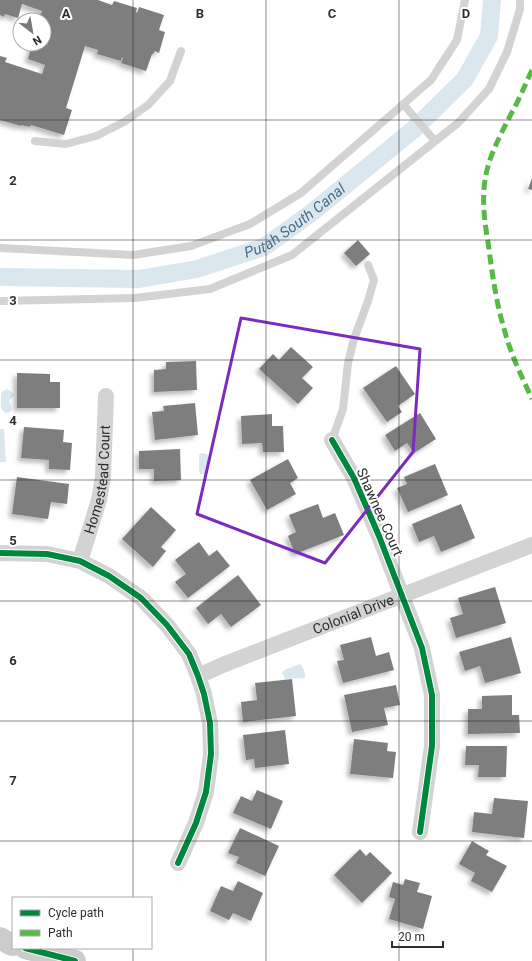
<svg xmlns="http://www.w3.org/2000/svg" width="532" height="961" font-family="Roboto,sans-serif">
	<defs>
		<filter id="shadow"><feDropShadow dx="-3.5" dy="3.5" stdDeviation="2" flood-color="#0004"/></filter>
	</defs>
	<rect width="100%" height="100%" fill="#fff"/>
	<!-- water -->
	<path fill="#dbe7ef" d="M6,389L9,390L14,394L13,397L11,398L9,401C10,405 16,411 6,413L3,411L1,408V394L2,392Z
		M0,429H4L6,462H0Z
		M201,453L207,454L208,456V472L206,474H200L199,471V455Z
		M300,664C303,667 306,674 305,678L285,679L282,673L284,670Z"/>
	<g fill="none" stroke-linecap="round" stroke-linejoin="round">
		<!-- canal -->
		<path stroke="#dbe7ef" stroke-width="18" id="s1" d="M0,277L139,279L197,269L264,247L310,214L413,130L465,79L489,36L492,0"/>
	</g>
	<!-- building -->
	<path fill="#7e7e7e" filter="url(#shadow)" d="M0,0H98L112,5L114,1L137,8L136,12L137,13L139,7L164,15L159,30L165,32L159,53L155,51L153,54H152L146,71L121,63L123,58L122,57L121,61L97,54L98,50L85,46L66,108L72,110L64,135L31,125L30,127L21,125V126L0,120V56L7,58L5,62L42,74L45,65L28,59L32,44H44V20H36L38,14H41L42,11L22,4L18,18L5,14L4,17L0,15Z
		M532,178V190L528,189Z
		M358,240L370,254L356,266L344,253Z
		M291,347L313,367L302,378L313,388L298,404L259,369L273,354L279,360Z
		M196,361L197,390L154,392V370L166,369V362Z
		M396,366L415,394L398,406L402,412L387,422L363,388Z
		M17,373L50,374V382H60V408H17Z
		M195,403L198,435L155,440L152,412L164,411L163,406Z
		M420,413L436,439L414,453L407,443L395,451L385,435Z
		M272,414V426H283L284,452H263L262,443L242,444L241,416Z
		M24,427L64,430L63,442L72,443L70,470L49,469V460L21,458Z
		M180,449L181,480L154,481V469H139V451Z
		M288,459L298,478L290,483L296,494L267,510L250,480Z
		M435,464L448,495L408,512L397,488L407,484L404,477Z
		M17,477L69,484L67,504L51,502L48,519L12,514Z
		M318,504L323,518L335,513L344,535L295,554L288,536L296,532L289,515Z
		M461,504L475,538L441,552L434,536L419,542L412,524Z
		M151,507L176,530L161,547L166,551L153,567L122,539Z
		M199,542L209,556L217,550L230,566L188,598L175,582L186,574L175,560Z
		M238,575L261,605L231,627L221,614L208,624L196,608Z
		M495,587L506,623L456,638L450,618L463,614L458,598Z
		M371,637L376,656L389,652L394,670L343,683L337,661L344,660L340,645Z
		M511,637L521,673L485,683L480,666L465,671L459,652Z
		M292,679L296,716L243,722L241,702L257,700L255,683Z
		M396,685L400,705L384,708L388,725L352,732L344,695Z
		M512,695V715H519L520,733L468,734V709H482V696Z
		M285,730L289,764L255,768L254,759L246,760L243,735Z
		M354,739L388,743L387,751L396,752L393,778L350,774Z
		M466,746H507L506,777H478L479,765H465Z
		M257,790L283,801L271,829L233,813L241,796L252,801Z
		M494,798L528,801L524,838L472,832L474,812L492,814Z
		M240,828L279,846L265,876L236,863L239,857L228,853Z
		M472,841L489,851L486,855L507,866L492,892L471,881L475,873L459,864Z
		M360,849L366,856L370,852L392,873L362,903L334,875Z
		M405,879L420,883L417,892L432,896L423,929L389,919L395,899L389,897L393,882L403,885Z
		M238,881L263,893L251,921L233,913L229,920L210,911L221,886L233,891Z"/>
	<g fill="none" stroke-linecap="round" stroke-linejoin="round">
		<!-- lane -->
		<path stroke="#d3d3d3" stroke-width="8" d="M403,104L435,141
			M35,141L66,144L96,136L124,122L148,105L170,81L181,51
			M0,248L133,255L191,246L250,224L301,193L431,80L457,40L465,0
			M0,301L135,298L210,289L292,255L458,123L489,89L507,52L520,9V0
			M332,440L343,409L348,363L354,339L368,301L374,280L368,265"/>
		<!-- street -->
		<g stroke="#d3d3d3" stroke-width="16">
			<path d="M332,440L354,478L379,536L422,648L432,695V746L420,832"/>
			<path d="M0,553L47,554L80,561L109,576L141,598L167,625L189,654L198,676L204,694L210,723L211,754L206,792L196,823L178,863"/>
			<path id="s2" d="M80,561L99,500L103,477L106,396"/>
			<path id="s3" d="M198,676L225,664L532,545"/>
		</g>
		<!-- secondary -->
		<path stroke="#ccc" stroke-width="22" d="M0,938L10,944L13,945
			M25,948L75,961"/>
		<!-- quiet -->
		<path stroke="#58b947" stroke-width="5" stroke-dasharray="10 5" stroke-linecap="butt" d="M532,70C525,85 519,100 511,114C502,132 492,150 487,170C481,194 484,219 488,242C492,272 496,303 505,332C511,355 522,377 532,399"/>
		<!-- cycleway casing -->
		<g stroke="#fff" stroke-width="8">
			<path id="cycleway" d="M332,440L354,478L379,536L422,648L432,695V746L420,832
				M0,553L47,554L80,561L109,576L141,598L167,625L189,654L198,676L204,694L210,723L211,754L206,792L196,823L178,863
				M25,948L75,961"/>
		</g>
		<!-- cycleway -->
		<use href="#cycleway" stroke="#00873e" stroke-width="6"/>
	</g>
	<!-- marked area -->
	<path fill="none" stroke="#7b2cbf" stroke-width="3" stroke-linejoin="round" d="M241,318L420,349L413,452L325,563L197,514Z"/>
	<!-- grid -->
	<path fill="none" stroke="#2e2e2e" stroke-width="1" stroke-opacity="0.55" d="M133,0V898M266,0V961M399,0V961M0,120H532M0,240H532M0,360H532M0,480H532M0,601H532M0,721H532M0,841H532M133,948V961"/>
	<g text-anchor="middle" stroke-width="4" stroke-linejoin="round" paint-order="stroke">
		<!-- street labels -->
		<g font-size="14" fill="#2e2e2e" stroke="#fff">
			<text dy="5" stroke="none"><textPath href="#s2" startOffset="84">Homestead Court</textPath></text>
			<text transform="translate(380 512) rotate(66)" y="5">Shawnee Court</text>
			<text dy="5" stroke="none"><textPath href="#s3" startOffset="167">Colonial Drive</textPath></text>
		</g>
		<!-- water labels -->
		<g font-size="15" font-style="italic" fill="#446f88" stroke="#fff">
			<text dy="5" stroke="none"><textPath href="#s1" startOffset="308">Putah South Canal</textPath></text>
		</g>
	</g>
	<g font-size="13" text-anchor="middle" font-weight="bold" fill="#2e2e2e" stroke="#fff" stroke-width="4" stroke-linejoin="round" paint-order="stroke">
		<text x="66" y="18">A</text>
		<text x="200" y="18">B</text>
		<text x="332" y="18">C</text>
		<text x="466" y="18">D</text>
		<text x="13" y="185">2</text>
		<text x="13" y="305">3</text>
		<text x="13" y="425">4</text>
		<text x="13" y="545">5</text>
		<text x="13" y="665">6</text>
		<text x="13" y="785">7</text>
	</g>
	<!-- legend -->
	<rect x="12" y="897" width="140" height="52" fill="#ffffff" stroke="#ababab"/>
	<rect x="20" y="910" width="20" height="6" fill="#00873e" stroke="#ababab"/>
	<text x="48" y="917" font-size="12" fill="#2e2e2e">Cycle path</text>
	<rect x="20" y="930" width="20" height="6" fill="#58b947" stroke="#ababab"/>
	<text x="48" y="937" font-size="12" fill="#2e2e2e">Path</text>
	<!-- north arrow -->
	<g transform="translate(32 32) rotate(149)"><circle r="19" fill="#ffffff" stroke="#ababab"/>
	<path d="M0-3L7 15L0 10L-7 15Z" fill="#777777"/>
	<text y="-6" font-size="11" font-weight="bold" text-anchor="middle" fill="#2e2e2e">N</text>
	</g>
	<!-- scale -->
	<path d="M392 941v6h51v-6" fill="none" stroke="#2e2e2e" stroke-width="2"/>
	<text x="398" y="941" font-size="12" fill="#2e2e2e" stroke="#ffffff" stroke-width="3" paint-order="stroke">20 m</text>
</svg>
